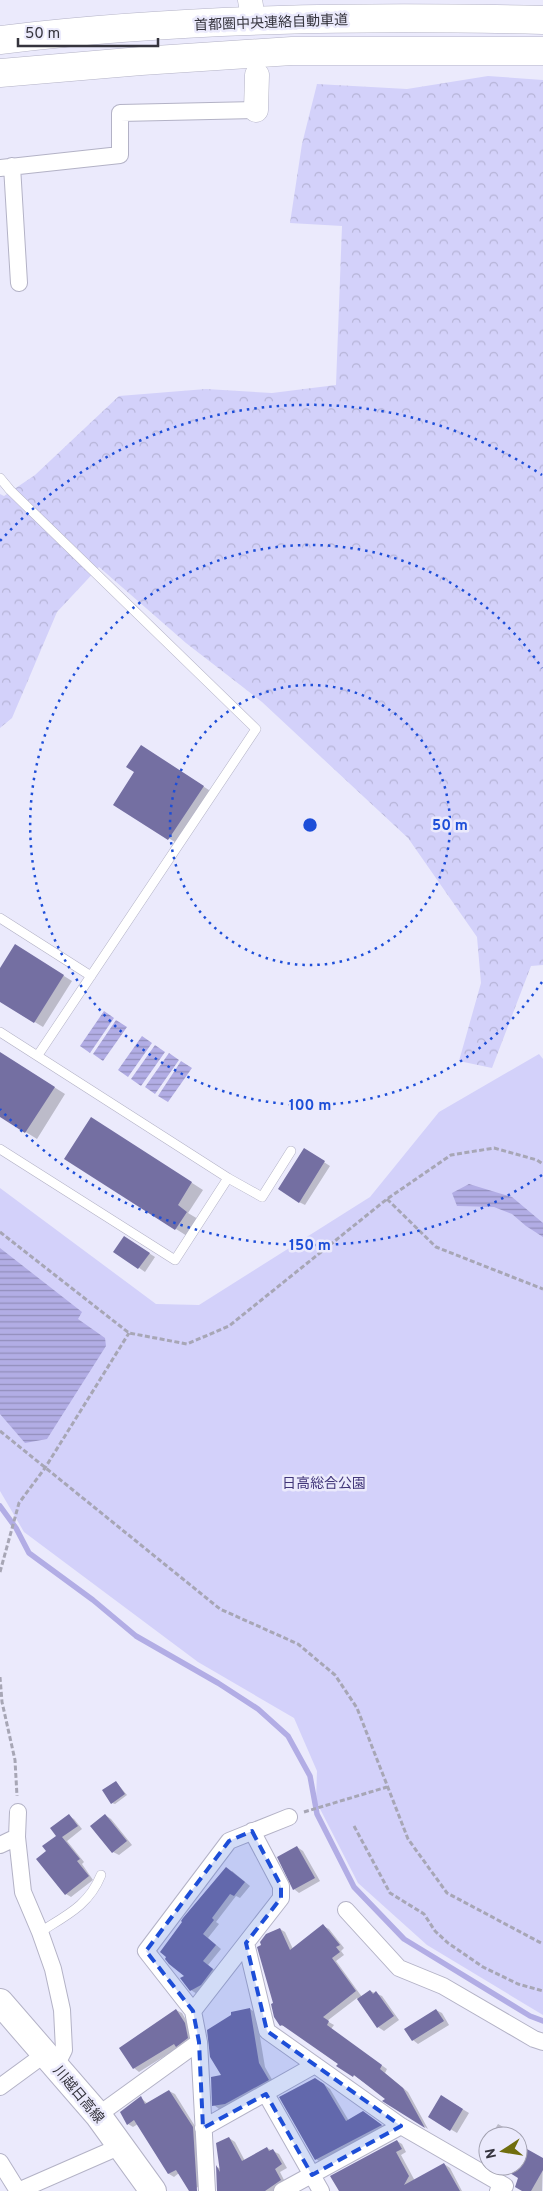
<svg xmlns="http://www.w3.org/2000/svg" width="543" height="2191" font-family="Overpass,'Noto Sans JP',sans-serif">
	<defs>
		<pattern id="forest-crowns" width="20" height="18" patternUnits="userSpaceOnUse" patternTransform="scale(1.25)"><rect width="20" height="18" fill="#d3d1fa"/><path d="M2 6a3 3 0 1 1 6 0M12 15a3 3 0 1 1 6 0" fill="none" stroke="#b6b4d7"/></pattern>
		<pattern id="water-rules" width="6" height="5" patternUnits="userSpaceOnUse" patternTransform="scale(1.25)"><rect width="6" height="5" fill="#b2ade5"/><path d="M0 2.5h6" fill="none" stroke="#928ebb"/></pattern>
	</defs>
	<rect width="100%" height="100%" fill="#ebeafc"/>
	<!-- forest -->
	<path fill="url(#forest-crowns)" d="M488,76L543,80V965L531,966L492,1068L459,1061L481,983L477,937L408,838L262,702L186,643L99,567L57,612L12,718L0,728V494L4,496L35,475L119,396L206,389L272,393L336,385L342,226L290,223L302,144L317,84L407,89Z"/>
	<!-- green -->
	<path fill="#d3d1fa" d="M539,1054L543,1059V2015L427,1945L358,1883L316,1801L317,1771L294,1718L198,1662L24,1532L0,1491V1188L156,1304L199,1305L370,1197L439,1112Z"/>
	<!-- water -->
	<path fill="url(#water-rules)" d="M104,1011L114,1018L90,1053L80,1046Z
		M116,1020L127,1027L103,1061L93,1054Z
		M142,1036L152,1043L128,1077L118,1070Z
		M155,1045L165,1052L141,1086L131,1079Z
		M169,1053L179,1060L155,1094L145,1087Z
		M181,1061L192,1068L168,1102L158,1096Z
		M469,1184L512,1197L543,1223V1237L526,1226L512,1214L494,1207L457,1206L452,1193Z
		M0,1248L82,1312L78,1319L105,1338L106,1346L47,1439L25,1443L0,1414Z"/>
	<!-- shadow -->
	<path fill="#0003" d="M150,752L212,792L178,844L115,804Z
		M24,951L72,981L43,1027L0,1001V971Z
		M0,1053L65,1094L37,1139L0,1116Z
		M102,1125L203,1190L188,1213L198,1219L187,1236L66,1159Z
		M310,1153L330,1166L305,1205L299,1202Z
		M130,1241L155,1257L145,1272L115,1251Z
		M116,1782L127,1795L115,1804L112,1803Z
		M105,1815L111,1819L132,1845L119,1855L113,1852Z
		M69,1816L74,1819L82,1829L67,1841L84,1862L82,1864L93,1880L71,1897L66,1894L38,1859L48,1851Z
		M297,1847L303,1851L320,1881L299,1893L294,1889Z
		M232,1871L250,1886L240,1898L236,1896L216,1922L219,1924L208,1938L221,1949L208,1965L218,1973L197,1994L191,1990L182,1979L186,1976L169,1963Z
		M323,1926L329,1929L344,1948L341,1951L344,1955L336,1961L362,1997L370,1991L382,1996L399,2020L384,2031L378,2027L357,1998L327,2021L334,2025L331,2029L387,2069L385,2073L408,2092L428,2129L385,2101L387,2099L287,2027L280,2025L274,2004L280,1929L285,1932L293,1949Z
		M250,2009L256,2013L265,2067L274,2083L231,2107L219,2109L214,2105L223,2076Z
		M176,2010L182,2013L190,2027L193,2041L179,2047L139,2072L134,2068Z
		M436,2010L442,2013L449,2025L418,2044L413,2040Z
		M321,2082L330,2089L349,2121L369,2116L387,2129L322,2163L316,2159Z
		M169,2091L175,2094L198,2131L201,2185L193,2190L179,2173L174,2177L169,2174L138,2124L133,2127L128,2124L141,2098L148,2104Z
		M441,2096L469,2113L457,2133L430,2117Z
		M498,2124L521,2137L518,2142V2136H491Z
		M229,2138L235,2142L245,2161L267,2148L279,2154L287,2168L280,2172L286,2184L279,2191H218L217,2167L221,2169Z
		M397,2141L402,2144L406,2152L401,2155L415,2181L444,2164L450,2168L462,2191H340Z
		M488,2142V2158L481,2154Z
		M518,2145L543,2160L542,2191H524L520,2177L501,2166H518Z"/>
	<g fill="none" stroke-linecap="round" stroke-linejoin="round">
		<!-- stream -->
		<path stroke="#b2ade5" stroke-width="5.5" d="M0,1506L16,1528L29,1553L93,1600L136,1636L218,1683L258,1709L288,1736L310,1776L317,1814L354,1887L404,1939L530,2016L543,2021"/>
	</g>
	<!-- building -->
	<path fill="#746fa2" d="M141,745L204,786L168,840L113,805L134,772L126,767Z
		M15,944L64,975L34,1023L0,1002V968Z
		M0,1052L55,1087L25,1133L0,1117Z
		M91,1117L192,1182L178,1205L187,1212L175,1230L64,1159Z
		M304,1148L325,1161L299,1203L278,1189Z
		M124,1236L150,1253L138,1269L113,1252Z
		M116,1781L125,1794L111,1804L102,1790Z
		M69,1814L78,1826L62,1837L80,1859L77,1861L89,1876L65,1895L36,1859L46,1851L42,1846L56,1836L50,1828Z
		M105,1814L127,1841L112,1853L90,1826Z
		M297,1846L315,1878L293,1890L277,1857Z
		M226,1867L245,1882L234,1896L230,1894L212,1918L214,1920L203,1934L216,1945L203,1961L213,1969L201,1985L190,1991L180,1978L184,1976L169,1964L165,1959L166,1957L160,1952L182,1922L181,1921L183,1918Z
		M323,1924L340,1945L336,1947L340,1952L332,1958L356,1991L323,2017L329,2021L327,2025L382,2065L380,2069L403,2088L425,2128L382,2101L385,2099L354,2075L353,2077L336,2066L338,2064L282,2025L280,2026L274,2017L271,2004L273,2003L257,1947L261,1945L260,1942L266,1934L280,1928L290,1950Z
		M370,1990L373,1994L376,1991L394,2016L377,2028L357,1999Z
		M250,2008L259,2063L269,2080L225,2104L212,2106L211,2077L221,2075L210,2057L207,2030L231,2015V2012Z
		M176,2009L185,2023L188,2038L176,2047L174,2044L133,2069L119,2048Z
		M436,2009L444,2021L412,2041L404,2029Z
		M315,2078L324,2084L346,2121L363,2111L382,2125L315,2160L279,2097Z
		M169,2090L193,2127L197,2191H189L176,2170L168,2174L134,2120L127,2125L120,2112L141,2096L145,2104Z
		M441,2095L463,2109L450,2131L428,2117Z
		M229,2137L242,2161L267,2147L269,2151L273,2149L282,2164L275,2169L281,2180L265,2191H217L216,2165L220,2172L216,2143Z
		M397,2140L402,2149L396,2152L409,2176L404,2185L444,2163L460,2191H339L330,2176Z
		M518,2144L543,2158V2170L531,2191H522L515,2187L518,2178L499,2166H518Z"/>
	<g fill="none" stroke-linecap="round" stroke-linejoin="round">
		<!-- lane casing -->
		<g stroke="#b3b2c6" stroke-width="10">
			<path id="lane" d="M0,478L10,490L256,729L38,1055
				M0,918L91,976
				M0,1032L228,1178L262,1197L291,1151
				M0,1149L175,1260L228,1178
				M40,1932C67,1915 89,1905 101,1875"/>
		</g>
		<!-- street casing -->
		<g stroke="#b3b2c6" stroke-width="18">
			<path id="street" d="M12,166L19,283
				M0,168L120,155V113L256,110
				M18,1812L17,1837L23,1892L40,1932L53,1969L62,2010L64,2050L56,2066
				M0,1845L17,1837
				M346,1910L399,1968L443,1986L534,2039L543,2042
				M246,1943L267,2031L401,2126L505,2186L498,2191
				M193,2011L146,1951L229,1841L289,1817
				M199,2042L207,2191
				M0,2087L45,2054
				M266,2094L321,2191
				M98,2115L199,2042L193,2011L281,1898V1886L252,1831
				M203,2128L315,2065
				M0,2162L18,2191
				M18,2191L121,2146
				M282,2191L401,2126"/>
		</g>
		<!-- secondary casing -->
		<g stroke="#b3b2c6" stroke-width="25">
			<path id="secondary" d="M250,0L251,6
				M256,110L257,75"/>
		</g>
		<!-- primary casing -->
		<g stroke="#b3b2c6" stroke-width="28">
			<path id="primary" d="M0,2002L98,2115L153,2191"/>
		</g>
		<!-- highway casing -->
		<g stroke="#b3b2c6" stroke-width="29">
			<path id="highway" d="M0,40C180,18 362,16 543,20
				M0,73L141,61L292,51H543"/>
		</g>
		<!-- path -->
		<path stroke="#a7a6b5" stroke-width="3" stroke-dasharray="5 2.5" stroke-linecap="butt" d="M387,1199L436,1247L543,1289
			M0,1232L129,1333L187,1344L229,1326L387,1199L451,1155L494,1148L537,1160L543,1164
			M0,1431L220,1609L298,1644L335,1675L357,1708L408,1839L447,1893L543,1944
			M0,1572L19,1503L45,1468L129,1333
			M0,1677L2,1702L15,1760L17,1796
			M304,1812L387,1787
			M354,1826L390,1893L424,1914L435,1931L448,1943L483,1967L518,1984L543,1991"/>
		<!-- lane -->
		<use href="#lane" stroke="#fff" stroke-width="9"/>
		<!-- street -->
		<use href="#street" stroke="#fff" stroke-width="16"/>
		<!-- secondary -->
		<use href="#secondary" stroke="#fff" stroke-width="24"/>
		<!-- primary -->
		<use href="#primary" stroke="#fff" stroke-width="26"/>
		<!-- highway -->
		<use href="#highway" stroke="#fff" stroke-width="28"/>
	</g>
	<!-- marked area -->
	<path fill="#1d4ed8" fill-opacity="0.2" stroke="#1d4ed8" stroke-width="4" stroke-dasharray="10 6" stroke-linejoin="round" d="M252,1831L281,1886V1898L246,1943L267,2031L401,2126L312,2175L266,2094L203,2128L199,2042L193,2011L146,1951L229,1841Z"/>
	<!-- distance rings -->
	<g fill="none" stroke="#1d4ed8" stroke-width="2.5" stroke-dasharray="2.5 5">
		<circle cx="310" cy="825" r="140"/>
		<path d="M542 982A280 280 0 1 1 542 668"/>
		<path d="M542 1175A420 420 0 0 1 0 1109M0 541A420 420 0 0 1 542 475"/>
	</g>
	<g text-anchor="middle" stroke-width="5" stroke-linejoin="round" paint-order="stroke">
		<!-- street labels -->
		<g font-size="14" fill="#35343d" stroke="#ebeafc">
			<text transform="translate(271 22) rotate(-2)" y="5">首都圏中央連絡自動車道</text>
			<text transform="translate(79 2094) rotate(50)" y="5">川越日高線</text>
		</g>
		<!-- park labels -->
		<g font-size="14" fill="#413679" stroke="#ebeafc">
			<text x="324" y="1488">日高総合公園</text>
		</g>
	</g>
	<circle cx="310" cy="825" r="8" fill="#1d4ed8" stroke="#ebeafc" stroke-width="2.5"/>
	<g font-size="15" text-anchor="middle" font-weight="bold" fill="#1d4ed8" stroke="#ebeafc" stroke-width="5" stroke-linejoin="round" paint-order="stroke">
		<text x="450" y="830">50 m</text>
		<text x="310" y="1110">100 m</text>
		<text x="310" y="1250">150 m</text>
	</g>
	<!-- north arrow -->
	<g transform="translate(503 2151) rotate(258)"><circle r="24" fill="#ebeafc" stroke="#a2a1b0"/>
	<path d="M0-4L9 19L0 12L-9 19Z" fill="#706e0e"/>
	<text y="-8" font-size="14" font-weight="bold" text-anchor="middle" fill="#35343d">N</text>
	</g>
	<!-- scale -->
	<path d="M18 38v8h140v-8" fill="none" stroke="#35343d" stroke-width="2.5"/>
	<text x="25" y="38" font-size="15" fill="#35343d" stroke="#ebeafc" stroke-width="4" paint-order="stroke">50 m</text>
</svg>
